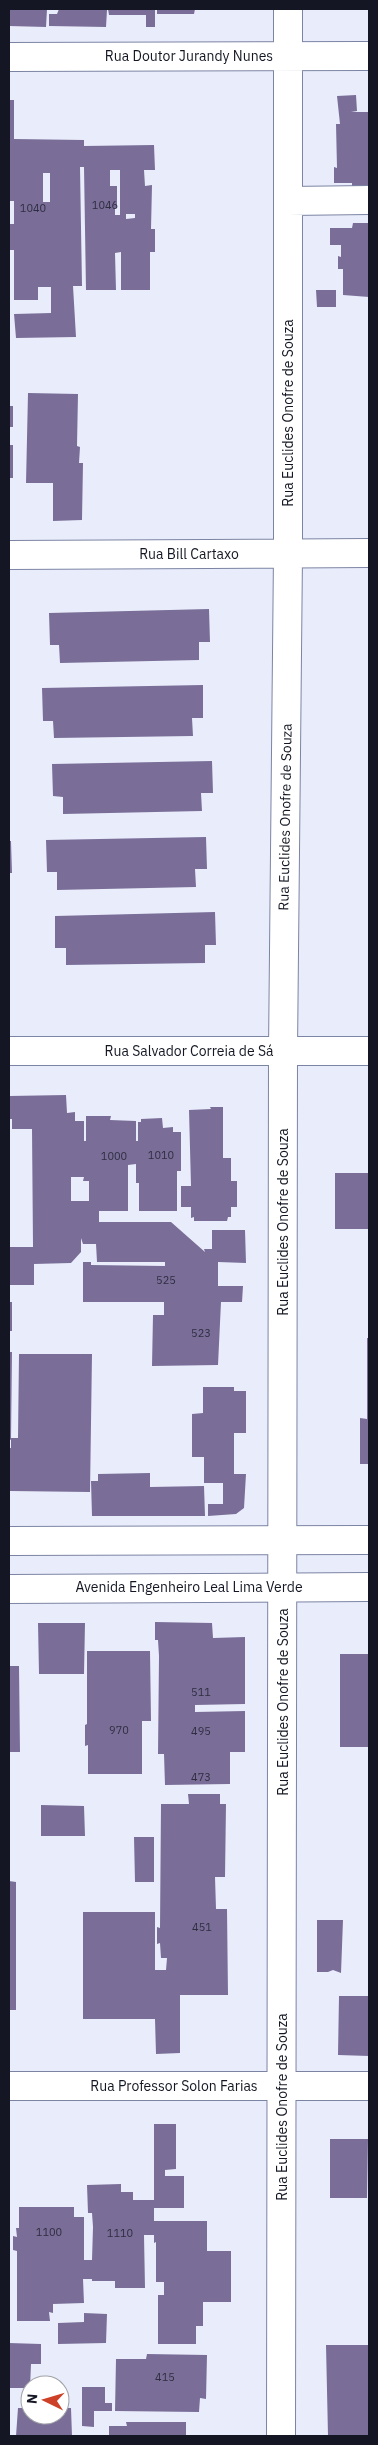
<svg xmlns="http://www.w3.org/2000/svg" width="378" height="2445" font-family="'IBM Plex Sans',sans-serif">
	<rect width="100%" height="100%" fill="#e9edfb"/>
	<!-- building -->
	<path fill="#7a6e98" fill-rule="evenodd" d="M9,9H47L46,27L9,26Z
		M59,9L107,10L106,27L49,26V14H57Z
		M108,9H155V27H146V15H109Z
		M157,9H195L194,14H157Z
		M356,95L357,111L351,112H369V186H352V183H334V167L337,168L336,124H340L337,96Z
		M9,100H14V139L84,140V146L154,145L155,170H144L145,186L152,185L151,229H155V252H150V290H121V252L115,253L116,290H86L84,167H80L82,286H73L76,337L16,338L14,314L51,313V287H38V300H14V250H9V224H14V201H9ZM110,170H120V215H115V208H117V186H110ZM43,173H50V202H43ZM126,214H135V218L126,219Z
		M353,223H369V297L343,295V269H338V256L341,257V245H330V228H352Z
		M316,290H336V307H317Z
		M28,393L78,394L77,446L80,447L79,463H83L82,520L53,521V483H26Z
		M9,406H13V427H9Z
		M9,445H13V478H9Z
		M209,609L210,642H199V660L60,663L59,645H50L49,613Z
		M203,685V718H192L193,736L54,738L53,721H43L42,688Z
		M212,761L213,793H201L202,811L63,814V797L53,796L52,764Z
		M206,837L207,869H195L196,887L57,890V872H47L46,840Z
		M9,841H11L12,873H9Z
		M215,912L216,945H205V963L66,965V948H55V916Z
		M66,1095L67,1113L75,1112V1121H84V1141H86V1116H111L110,1120L136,1121V1141H138V1122H141V1119L162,1118L163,1128L173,1127V1132H181V1171H177V1211H139V1183H136V1164L128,1165V1211H99V1222H171L205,1252L204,1249H212V1230H245L246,1263L218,1262V1286H243L242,1302H221L218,1365L152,1366L153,1315H164V1302H83V1262H91V1265L165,1266V1262H97L96,1244H83L81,1238V1252L71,1263L34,1264V1285H9V1247H33L32,1129H12V1119H9V1096ZM71,1177H84L83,1181H89V1201H71Z
		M210,1107H223V1158H231V1181H237V1207H231V1217H228L227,1221H194V1217L191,1218V1207H181V1186H191L189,1110L211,1109Z
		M335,1173H369V1229H335Z
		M9,1302H12V1331H9Z
		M367,1338H369V1464H360V1418L367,1419Z
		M9,1352H12L11,1440L9,1439Z
		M19,1354H92L90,1492L10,1491L9,1448H11V1438H18Z
		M203,1387H234V1391H246V1433H234V1474H246L244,1508L236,1514L208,1516V1504H223V1483H204V1457H192V1414L203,1413Z
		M150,1473V1487L204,1486L205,1516H92L91,1481H98V1474Z
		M155,1622L212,1623L213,1638L245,1637V1704L195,1705V1712L245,1711V1752H230V1784L165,1785L164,1754H158L159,1656L158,1640H155Z
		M38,1623H85L84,1674H39Z
		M87,1651H150L151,1721H142V1774H88V1745L85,1746V1725L87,1724Z
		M340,1654H369V1747H340Z
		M9,1666H19L20,1752H9Z
		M188,1794H220V1804H226L225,1877H215L216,1909H227L228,1995H180V2053L156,2054L155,2019H83V1912H155V1970H166L167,1958H161L160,1943L157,1944V1927L160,1928L161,1804H189Z
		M41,1805L84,1806L85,1836H41Z
		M134,1837H154V1882H135Z
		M9,1881L16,1882V2010H9Z
		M317,1920H343L341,1973L333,1970L328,1972H317Z
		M339,1996H369V2056L338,2055Z
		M154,2124H176V2169L165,2170V2176H184V2208H154V2221H207V2251H231V2302H203V2326H196V2344H158V2295H164V2282H156V2242L154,2243V2235H144L145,2288H115V2281H92V2279H83L84,2303L53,2304V2313L49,2312L50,2321H17V2251L13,2250V2236L17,2237L16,2228H19V2207H74V2217H84V2260H92L93,2227L92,2213H88L87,2185L121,2184V2192H133V2200H154Z
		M330,2139H368L367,2198H330Z
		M84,2313L107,2314L106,2343L58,2344V2323L84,2322Z
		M9,2343L41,2344V2364H31L30,2388H9Z
		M326,2345H369V2436H328Z
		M147,2354L207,2355L206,2399L200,2398L199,2412L115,2411L116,2359H146Z
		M82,2387H105V2403H112V2411H94V2427L82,2426Z
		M18,2408H30V2415H60V2408H71L72,2436H16Z
		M126,2422H186V2436H109V2426H127Z"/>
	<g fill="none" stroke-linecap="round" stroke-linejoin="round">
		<!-- minor casing -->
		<g stroke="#7c84a4" stroke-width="30">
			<path id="minor" d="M9,57L369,56
				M288,201L369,200
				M9,555L369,553
				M9,1051H369
				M9,2086H369
				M281,2436L283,1051L288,554V9"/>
		</g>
		<!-- major casing -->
		<g stroke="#7c84a4" stroke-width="30">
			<path id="major" d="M9,1541L369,1540
				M9,1589L369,1587"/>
		</g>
		<!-- minor -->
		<use href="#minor" stroke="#fff" stroke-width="28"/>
		<!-- major -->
		<use href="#major" stroke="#fff" stroke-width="28"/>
	</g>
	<g text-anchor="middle" stroke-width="4.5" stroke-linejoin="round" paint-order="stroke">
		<!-- number labels -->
		<g font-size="11" fill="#2e2d40">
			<text x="105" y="209">1046</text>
			<text x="33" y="212">1040</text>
			<text x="161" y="1159">1010</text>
			<text x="114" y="1160">1000</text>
			<text x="166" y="1284">525</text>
			<text x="201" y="1337">523</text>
			<text x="201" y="1696">511</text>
			<text x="119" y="1734">970</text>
			<text x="201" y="1735">495</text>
			<text x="201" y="1781">473</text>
			<text x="202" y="1931">451</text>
			<text x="49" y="2236">1100</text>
			<text x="120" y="2237">1110</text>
			<text x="165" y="2381">415</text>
		</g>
		<!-- street labels -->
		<g font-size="14" fill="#141723" stroke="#fff">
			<text x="189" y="61">Rua Doutor Jurandy Nunes</text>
			<text transform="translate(288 413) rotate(-90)" y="5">Rua Euclides Onofre de Souza</text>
			<text x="189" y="559">Rua Bill Cartaxo</text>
			<text transform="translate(285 817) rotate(-89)" y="5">Rua Euclides Onofre de Souza</text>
			<text x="189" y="1056">Rua Salvador Correia de Sá</text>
			<text transform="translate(283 1222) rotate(-90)" y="5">Rua Euclides Onofre de Souza</text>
			<text x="189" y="1592">Avenida Engenheiro Leal Lima Verde</text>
			<text transform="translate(283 1702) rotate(-90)" y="5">Rua Euclides Onofre de Souza</text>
			<text x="174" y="2091">Rua Professor Solon Farias</text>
			<text transform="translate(282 2107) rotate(-90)" y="5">Rua Euclides Onofre de Souza</text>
		</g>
	</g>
	<!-- border -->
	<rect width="378" height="2445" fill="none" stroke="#141723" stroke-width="20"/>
	<!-- north arrow -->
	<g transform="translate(45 2400) rotate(275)"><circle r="24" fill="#ffffff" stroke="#a1a2a7"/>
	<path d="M0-4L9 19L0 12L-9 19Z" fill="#cc4127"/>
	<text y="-8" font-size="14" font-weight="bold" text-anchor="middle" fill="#141723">N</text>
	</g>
</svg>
